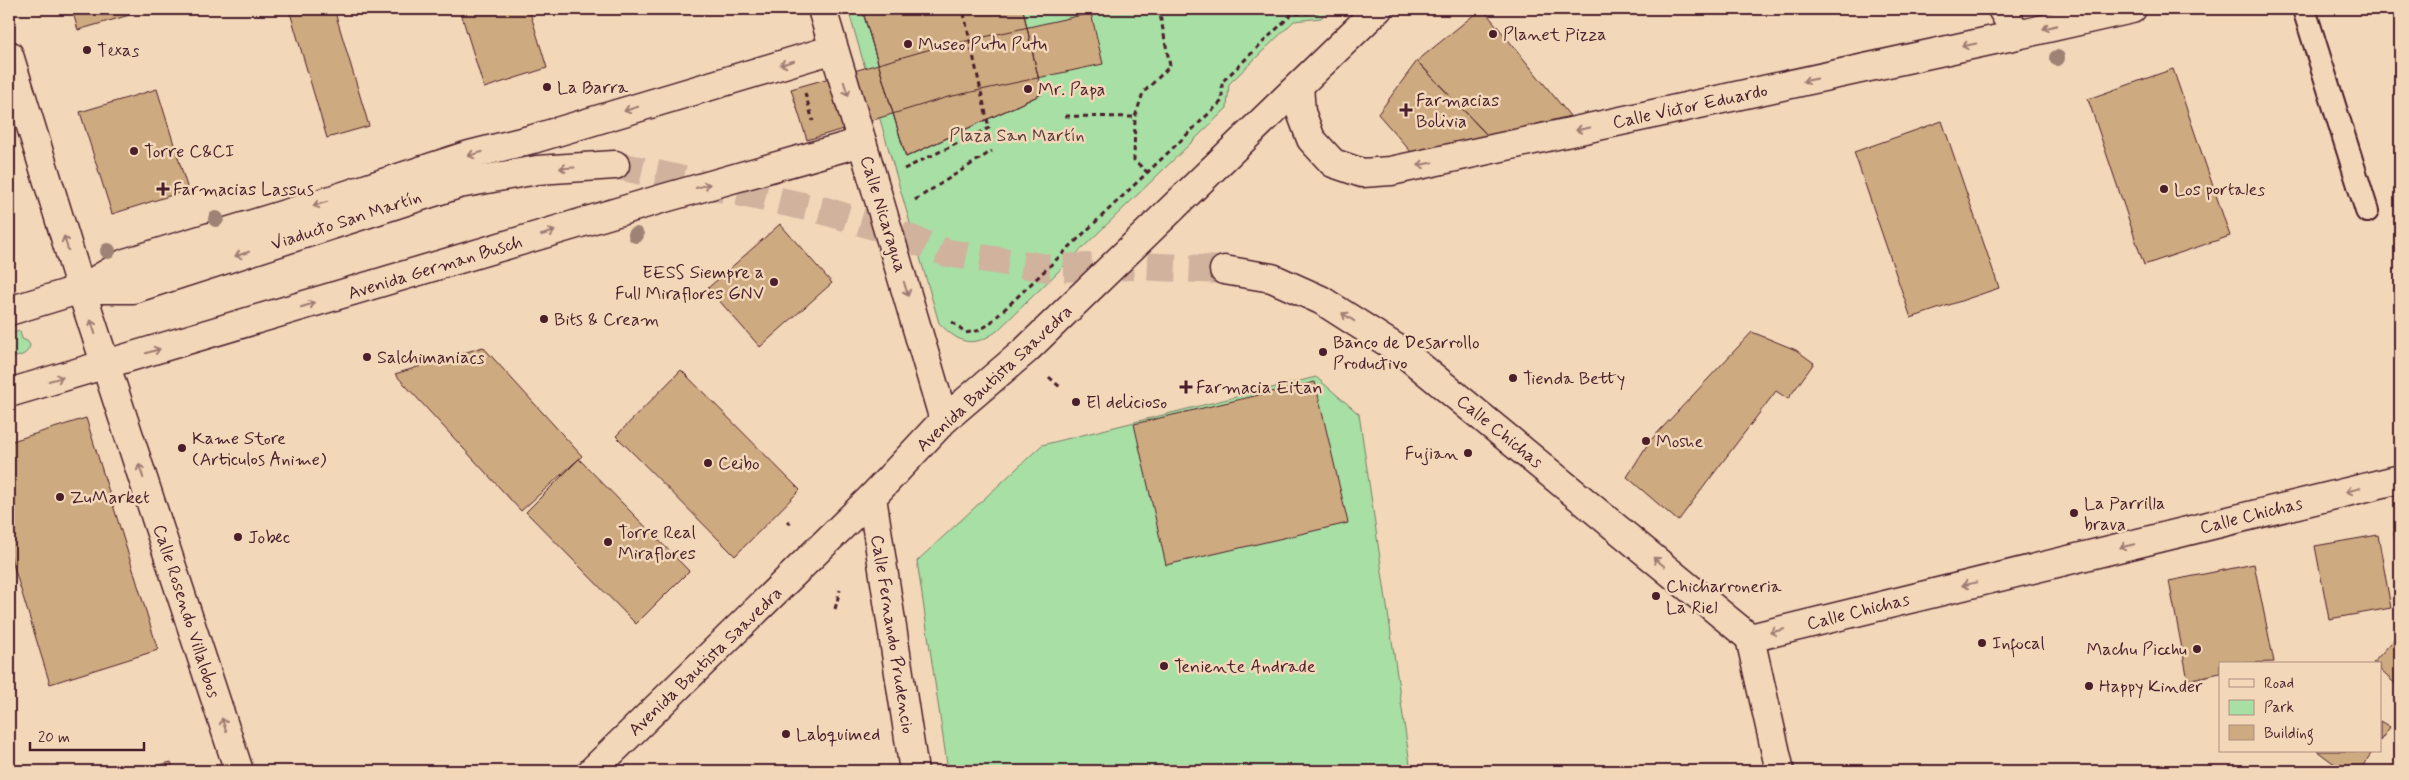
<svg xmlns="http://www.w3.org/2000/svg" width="2409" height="780" font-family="Mynerve,sans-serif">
	<rect width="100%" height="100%" fill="#f2d7b9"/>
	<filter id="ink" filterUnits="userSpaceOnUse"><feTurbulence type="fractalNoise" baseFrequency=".02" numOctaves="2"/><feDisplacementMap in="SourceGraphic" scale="10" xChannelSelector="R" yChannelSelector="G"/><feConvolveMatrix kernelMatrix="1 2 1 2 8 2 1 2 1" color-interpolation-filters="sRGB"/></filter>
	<g filter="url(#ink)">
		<!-- green -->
		<path fill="#a7dfa4" stroke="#787f68" d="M848,9H1329L1321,18L1294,21L1229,84L1227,108L997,331C972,349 959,343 939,323Z
			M20,331L22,339L27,341L30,345C28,356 18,356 9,359V334Z
			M1316,377L1359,414L1411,771H948L917,561L1042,445Z"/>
		<!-- building -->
		<path fill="#ceaa80" stroke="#4a1f2b" d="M72,9H150L78,30Z
			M289,9H334L369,126L327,138Z
			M464,9H529L547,68L484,88L460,10Z
			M862,9L1023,10L1042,94L906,157Z
			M862,9L1023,10L1042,94L906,157Z
			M1481,9H1483L1570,116L1488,136L1417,61Z
			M1091,13L1103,64L948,97L807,140L791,89L931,49Z
			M1417,61L1488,136L1412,153L1378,114Z
			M2173,69L2230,236L2144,265L2088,99Z
			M157,89L188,190L112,214L80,112Z
			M1942,121L1999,288L1911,318L1854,152Z
			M780,224L832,283L760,347L708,288Z
			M1752,332L1796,350L1814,363L1788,399L1776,391L1678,521L1627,477L1649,442Z
			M483,347L582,456L521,511L395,374Z
			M681,370L800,490L735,556L616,436Z
			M1315,382L1348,523L1166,565L1134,424Z
			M86,418L158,650L50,684L9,551V442Z
			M579,459L689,571L636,624L526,512Z
			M2394,533H2400V589Z
			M2378,535L2391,608L2329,619L2315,546Z
			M2254,564L2274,662L2220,664V673L2188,680L2169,581Z
			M2400,633V688L2380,670V664L2373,663Z
			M2380,721L2390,727L2380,741Z
			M2317,751H2373L2359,771H2344Z
			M171,762L174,771H137Z"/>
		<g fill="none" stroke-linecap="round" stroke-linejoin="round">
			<!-- primary-tunnel -->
			<path stroke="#d0b29d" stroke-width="28" stroke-dasharray="28 14" stroke-linecap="butt" d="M615,165L825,211L891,231L947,253L1048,268L1136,266L1224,270"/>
			<!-- lane casing -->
			<g stroke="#4a1f2b" stroke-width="26">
				<path id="lane" d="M2304,9L2367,211"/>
			</g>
			<!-- street casing -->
			<g stroke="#4a1f2b" stroke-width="31">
				<path id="street" d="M9,55L81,289
					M1299,86L1301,112L1311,139L1333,163L1362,173L1391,171L2017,35
					M106,366L239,771
					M1750,638L1780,771"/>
			</g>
			<!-- secondary casing -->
			<g stroke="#4a1f2b" stroke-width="31">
				<path id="secondary" d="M822,9L862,142
					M2002,9L2017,35L2132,9
					M81,289L125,263L328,201L469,155L533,139L834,49
					M944,420L1026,350L1378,9
					M592,771L872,497"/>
			</g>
			<!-- primary casing -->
			<g stroke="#4a1f2b" stroke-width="31">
				<path id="primary" d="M1224,270L1272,278L1321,300L1404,353L1750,638L2400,479
					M81,289L106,366
					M9,311L81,289H133L459,184L537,170L615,165
					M9,393L661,199L862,142L944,420L872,497L914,771"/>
			</g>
			<!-- path -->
			<path stroke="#4a1f2b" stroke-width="3" stroke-dasharray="5 4" stroke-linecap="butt" d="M805,93L813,121
				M1065,116L1135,117
				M904,169L989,128L963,9
				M1148,173L1134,160L1135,117L1143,93L1170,66L1159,9
				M915,200L992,151
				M952,322L965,333L977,331L988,325L1222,101V82L1292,14L1317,12L1320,9
				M1049,377L1061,388
				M787,521L793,526
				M835,609L840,590"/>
			<!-- lane -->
			<use href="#lane" stroke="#f2d7b9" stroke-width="22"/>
			<!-- street -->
			<use href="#street" stroke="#f2d7b9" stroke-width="28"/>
			<!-- secondary -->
			<use href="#secondary" stroke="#f2d7b9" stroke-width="28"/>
			<!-- primary -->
			<use href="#primary" stroke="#f2d7b9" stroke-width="28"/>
		</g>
		<!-- trees -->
		<g fill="#9d8275">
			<circle cx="2057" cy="58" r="8"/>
			<circle cx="216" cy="219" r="8"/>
			<circle cx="636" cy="235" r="8"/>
			<circle cx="108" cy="251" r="8"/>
		</g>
		<!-- one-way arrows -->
		<defs><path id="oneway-shaft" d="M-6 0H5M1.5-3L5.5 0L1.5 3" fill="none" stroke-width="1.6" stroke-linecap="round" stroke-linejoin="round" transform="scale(1.25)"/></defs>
		<g stroke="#9e7b72">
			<use href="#oneway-shaft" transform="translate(2050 27) rotate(167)"/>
			<use href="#oneway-shaft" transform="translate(1969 45) rotate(168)"/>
			<use href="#oneway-shaft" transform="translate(787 63) rotate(163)"/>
			<use href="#oneway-shaft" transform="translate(1810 80) rotate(168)"/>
			<use href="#oneway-shaft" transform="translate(846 89) rotate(73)"/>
			<use href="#oneway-shaft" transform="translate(631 109) rotate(163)"/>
			<use href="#oneway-shaft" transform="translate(1583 129) rotate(168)"/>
			<use href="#oneway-shaft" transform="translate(475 154) rotate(165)"/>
			<use href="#oneway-shaft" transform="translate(1425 164) rotate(168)"/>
			<use href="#oneway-shaft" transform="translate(567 168) rotate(177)"/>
			<use href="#oneway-shaft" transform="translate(703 186) rotate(-16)"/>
			<use href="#oneway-shaft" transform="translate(320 204) rotate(163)"/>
			<use href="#oneway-shaft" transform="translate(548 233) rotate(-17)"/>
			<use href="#oneway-shaft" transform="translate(66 243) rotate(-107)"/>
			<use href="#oneway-shaft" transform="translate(242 254) rotate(162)"/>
			<use href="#oneway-shaft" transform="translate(906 289) rotate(73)"/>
			<use href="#oneway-shaft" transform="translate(308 305) rotate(-17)"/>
			<use href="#oneway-shaft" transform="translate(1348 317) rotate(-147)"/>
			<use href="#oneway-shaft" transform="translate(93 327) rotate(-108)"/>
			<use href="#oneway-shaft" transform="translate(153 351) rotate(-17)"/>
			<use href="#oneway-shaft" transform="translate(56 379) rotate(-15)"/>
			<use href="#oneway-shaft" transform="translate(141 471) rotate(-108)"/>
			<use href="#oneway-shaft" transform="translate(2353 490) rotate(166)"/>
			<use href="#oneway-shaft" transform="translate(2127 546) rotate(166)"/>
			<use href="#oneway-shaft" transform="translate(1659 562) rotate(-141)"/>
			<use href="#oneway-shaft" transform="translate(1969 584) rotate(166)"/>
			<use href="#oneway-shaft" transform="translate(1777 631) rotate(166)"/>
			<use href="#oneway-shaft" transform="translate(224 725) rotate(-108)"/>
		</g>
	</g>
	<!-- markers -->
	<g fill="#4a1f2b" stroke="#f2d7b9" stroke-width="2">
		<circle cx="1493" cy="34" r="5"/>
		<circle cx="908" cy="44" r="5"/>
		<circle cx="87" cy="50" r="5"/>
		<circle cx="547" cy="87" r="5"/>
		<circle cx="1028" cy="89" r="5"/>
		<path d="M1403.5 102.5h5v5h5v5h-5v5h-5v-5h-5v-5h5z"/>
		<circle cx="134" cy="151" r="5"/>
		<path d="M160.5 181.5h5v5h5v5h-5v5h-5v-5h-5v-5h5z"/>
		<circle cx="2164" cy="189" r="5"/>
		<circle cx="774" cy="282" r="5"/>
		<circle cx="544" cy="319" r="5"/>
		<circle cx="1323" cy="352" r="5"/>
		<circle cx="367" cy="357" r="5"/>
		<circle cx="1513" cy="378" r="5"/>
		<path d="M1183.5 379.5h5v5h5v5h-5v5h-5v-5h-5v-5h5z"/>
		<circle cx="1076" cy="402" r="5"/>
		<circle cx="1646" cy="441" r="5"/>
		<circle cx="182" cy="448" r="5"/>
		<circle cx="1468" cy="453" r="5"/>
		<circle cx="708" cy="463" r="5"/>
		<circle cx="60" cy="497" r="5"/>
		<circle cx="2074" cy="513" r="5"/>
		<circle cx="238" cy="537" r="5"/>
		<circle cx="608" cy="542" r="5"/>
		<circle cx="1656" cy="596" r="5"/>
		<circle cx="1982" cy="643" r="5"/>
		<circle cx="2197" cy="649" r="5"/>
		<circle cx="1164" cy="666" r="5"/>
		<circle cx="2089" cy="686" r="5"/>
		<circle cx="786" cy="734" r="5"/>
	</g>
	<g text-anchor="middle" stroke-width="5" stroke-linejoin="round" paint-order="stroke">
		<!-- poi labels -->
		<g font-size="18" fill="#4a1f2b" stroke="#f2d7b9" text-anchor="start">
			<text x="1503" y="40">Planet Pizza</text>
			<text x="918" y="50">Museo Putu Putu</text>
			<text x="97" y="56">Texas</text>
			<text x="557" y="93">La Barra</text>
			<text x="1038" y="95">Mr. Papa</text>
			<text x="1416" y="106">Farmacias<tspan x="1416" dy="21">Bolivia</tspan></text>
			<text x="144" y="157">Torre C&amp;CI</text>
			<text x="173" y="195">Farmacias Lassus</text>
			<text x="2174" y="195">Los portales</text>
			<text x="764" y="278" text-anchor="end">EESS Siempre a<tspan x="764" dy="21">Full Miraflores GNV</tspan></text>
			<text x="554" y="325">Bits &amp; Cream</text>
			<text x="1333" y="348">Banco de Desarrollo<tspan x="1333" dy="21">Productivo</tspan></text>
			<text x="377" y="363">Salchimaniacs</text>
			<text x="1523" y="384">Tienda Betty</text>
			<text x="1196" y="393">Farmacia Eitan</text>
			<text x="1086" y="408">El delicioso</text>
			<text x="192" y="444">Kame Store<tspan x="192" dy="21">(Articulos Anime)</tspan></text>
			<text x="1656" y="447">Moshe</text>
			<text x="1458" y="459" text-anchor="end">Fujian</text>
			<text x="718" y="469">Ceibo</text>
			<text x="70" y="503">ZuMarket</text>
			<text x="2084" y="509">La Parrilla<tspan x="2084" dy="21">brava</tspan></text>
			<text x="618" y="538">Torre Real<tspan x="618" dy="21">Miraflores</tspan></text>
			<text x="248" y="543">Jobec</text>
			<text x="1666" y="592">Chicharroneria<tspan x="1666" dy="21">La Riel</tspan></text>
			<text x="1992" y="649">Infocal</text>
			<text x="2187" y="655" text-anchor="end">Machu Picchu</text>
			<text x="1174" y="672">Teniente Andrade</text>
			<text x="2099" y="692">Happy Kinder</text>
			<text x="796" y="740">Labquimed</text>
		</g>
		<!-- street labels -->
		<g font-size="18" fill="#4a1f2b" stroke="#f2d7b9">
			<text transform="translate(1690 106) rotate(-12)" y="6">Calle Victor Eduardo</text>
			<text transform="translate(884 214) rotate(73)" y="6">Calle Nicaragua</text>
			<text transform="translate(346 220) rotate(-18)" y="6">Viaducto San Martín</text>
			<text transform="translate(435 267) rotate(-17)" y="6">Avenida German Busch</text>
			<text transform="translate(994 378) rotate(-43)" y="6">Avenida Bautista Saavedra</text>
			<text transform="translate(1500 431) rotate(39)" y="6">Calle Chichas</text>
			<text transform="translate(2251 515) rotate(-14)" y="6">Calle Chichas</text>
			<text transform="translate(187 611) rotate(72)" y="6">Calle Rosendo Villalobos</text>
			<text transform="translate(1858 611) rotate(-14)" y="6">Calle Chichas</text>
			<text transform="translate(893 634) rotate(81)" y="6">Calle Fernando Prudencio</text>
			<text transform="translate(705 661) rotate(-44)" y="6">Avenida Bautista Saavedra</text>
		</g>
		<!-- park labels -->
		<g font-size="18" fill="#583c3d" stroke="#f2d7b9">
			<text x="1017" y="141">Plaza San Martín</text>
		</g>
	</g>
	<!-- margin -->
	<rect width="2409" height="780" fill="none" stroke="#f2d7b9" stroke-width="30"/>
	<rect x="15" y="15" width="2379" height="750" fill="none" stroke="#4a1f2b" stroke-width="2" filter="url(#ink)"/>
	<!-- legend -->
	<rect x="2219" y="662" width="162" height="90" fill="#f2d7b9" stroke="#af8d80"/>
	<rect x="2229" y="679" width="25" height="8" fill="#f2d7b9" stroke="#af8d80"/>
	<text x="2264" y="688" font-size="15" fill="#4a1f2b">Road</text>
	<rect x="2229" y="700" width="25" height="15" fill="#a7dfa4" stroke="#af8d80"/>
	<text x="2264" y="712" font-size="15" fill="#4a1f2b">Park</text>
	<rect x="2229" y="725" width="25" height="15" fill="#ceaa80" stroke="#af8d80"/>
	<text x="2264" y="738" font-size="15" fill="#4a1f2b">Building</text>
	<!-- scale -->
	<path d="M30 742v8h114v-8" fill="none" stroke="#4a1f2b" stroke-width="2.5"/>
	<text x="38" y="742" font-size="15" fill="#4a1f2b" stroke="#f2d7b9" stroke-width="4" paint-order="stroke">20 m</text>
</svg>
